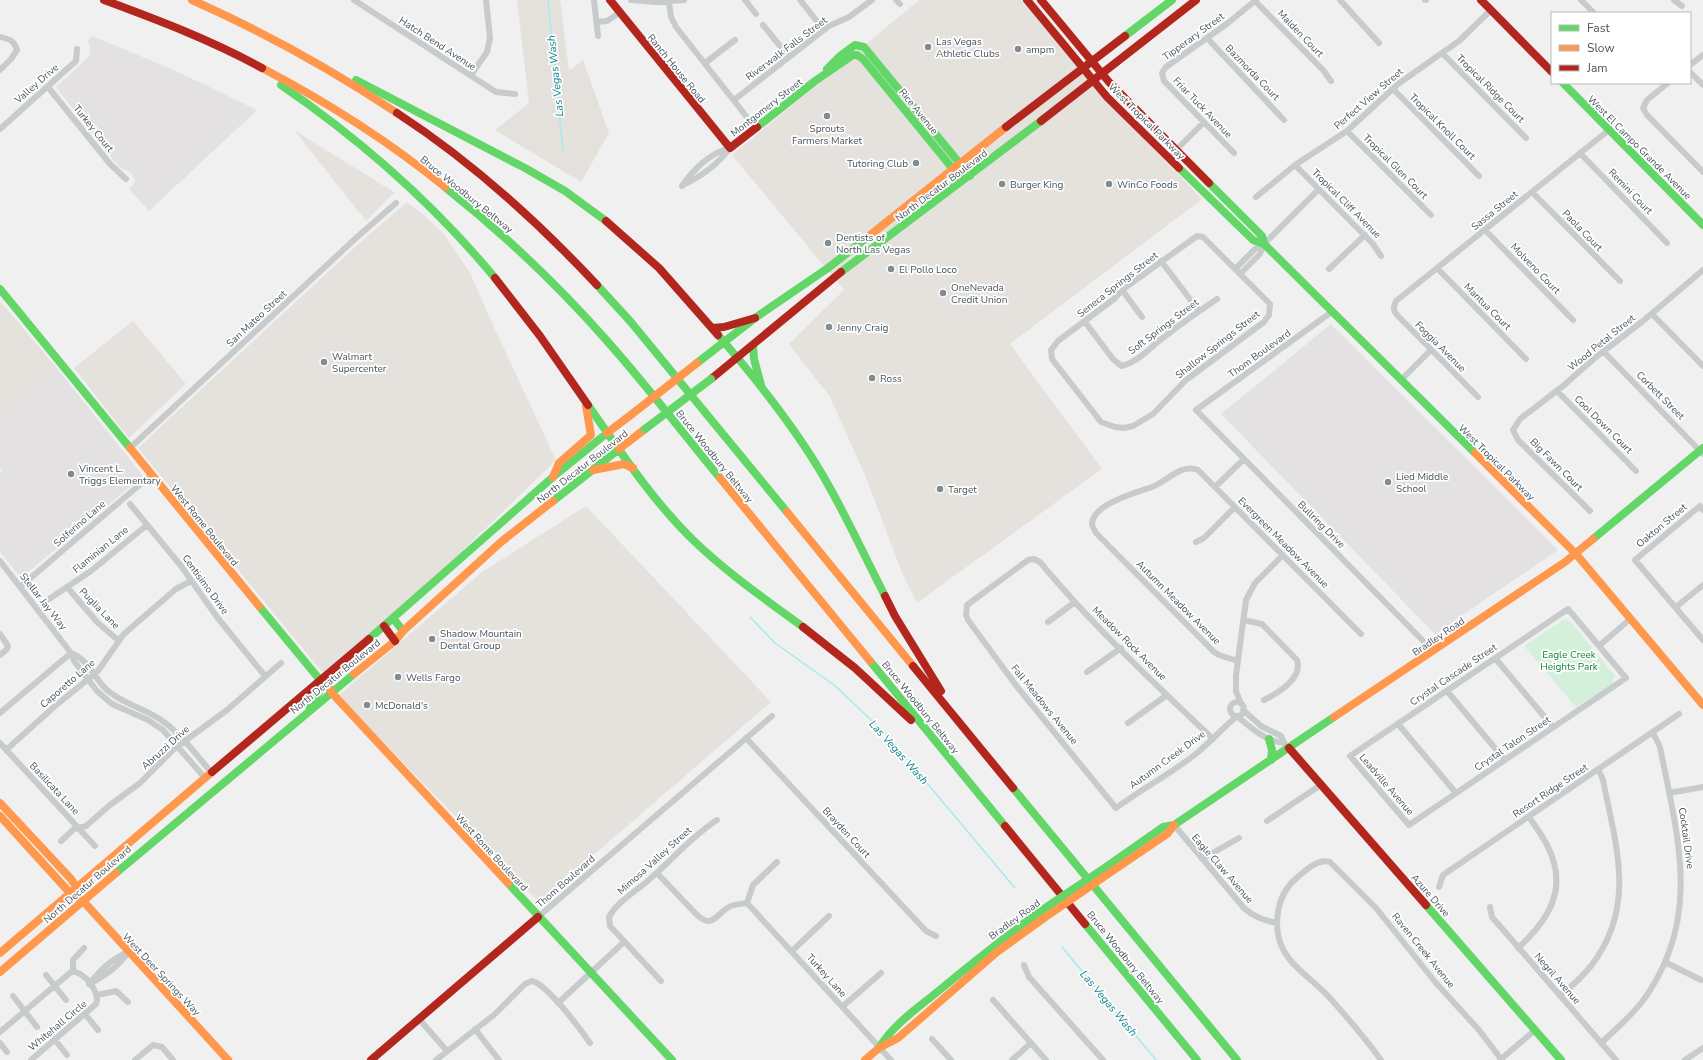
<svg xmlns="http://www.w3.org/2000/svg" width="1703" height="1060" font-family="'Nunito Sans',sans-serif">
	<rect width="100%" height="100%" fill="#f1f0f0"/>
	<!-- commercial -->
	<path fill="#e5e2de" d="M919,0H1022L1101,95L1202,199L1010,344L1102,469L917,603L902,573L865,475L830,397L789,344L844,290L732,155Z
		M294,130L394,192V193L366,221Z
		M407,202L424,215L443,233L470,273L493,325L556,460L428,584L323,673L138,448L354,248Z
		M133,321L186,384L129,438L74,368Z
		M586,506L771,702L539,902L338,696L482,572Z"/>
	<!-- education -->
	<path fill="#e3e1e2" d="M92,36L174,70L257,110L149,211L129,189L135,182L132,173L119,167L56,87L89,57L90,48L88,41Z
		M1331,324L1558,550L1435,634L1221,414Z
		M56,367L143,476L21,578L0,552V473L2,471L0,469V414Z"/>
	<!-- green -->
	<path fill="#d4f0db" d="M1563,620L1566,619L1571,622L1615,676L1612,684L1576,707L1524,646Z"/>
	<!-- sand -->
	<path fill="#e4e1dc" d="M517,0H560L569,71L583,60L609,133L581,182L495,130L529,103Z
		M0,301L56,367L0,414Z"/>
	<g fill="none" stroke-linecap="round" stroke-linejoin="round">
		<!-- stream -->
		<path stroke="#a8e8ef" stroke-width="1.5" d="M548,0L563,152
			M750,617L775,643L834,685L885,733L1015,888
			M1062,947L1156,1060"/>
		<!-- street -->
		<path stroke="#c7cbcc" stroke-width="6" d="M354,0L496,92L515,94
			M594,0L598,36
			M631,0L655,2L684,0
			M745,0L756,14
			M800,0L824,30
			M896,0L900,4
			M1340,0L1379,43
			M1425,0H1426
			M1581,0L1594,13
			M1674,0L1682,6
			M1255,1L1323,70L1331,81
			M669,2L671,17L676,27L746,116
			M597,22L607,21L619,13
			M763,25L789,57
			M0,37C9,39 14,40 17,50L11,59L0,70
			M1207,38L1284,120
			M1442,53L1526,138
			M705,63L735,40
			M1690,65L1703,55
			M1690,72L1703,85
			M471,75L487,52L490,38L486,0
			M1668,83L1647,100L1643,108L1647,115L1703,172
			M48,87L110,164L126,179
			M1393,89L1479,176
			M734,100L829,26L849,17L872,0
			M0,129L76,61L77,49
			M1347,131L1431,215
			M1234,153L1164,81L1162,73L1166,67L1228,23L1256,0
			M1580,153L1667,243
			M1169,157L1204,122
			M1295,165L1373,244L1381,256
			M683,185C700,177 718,164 730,148
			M682,186C693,170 710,153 730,148
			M1532,192L1620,281
			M1256,197L1295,165L1347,131L1398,84L1459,41L1491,10
			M1485,230L1573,320
			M1197,236L1203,237L1270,304L1269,315L1264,322L1186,380L1153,414L1133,426L1124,428L1115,427L1101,422L1052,359L1051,350L1058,341L1114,299L1122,290Z
			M1161,261L1199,311
			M1437,268L1526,359
			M1235,269L1255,249L1264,244L1319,189
			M1329,269L1365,235
			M1240,274L1260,254L1264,244
			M1122,290L1142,317
			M1333,311L1196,410L1433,651
			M1652,314L1703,366
			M1085,322L1113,359L1121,366C1138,363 1151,346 1164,337C1181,324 1199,311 1217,299
			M1603,351L1703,454
			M1401,380L1431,350
			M1557,391L1636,471
			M1478,397L1400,318C1394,312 1392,309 1396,301L1609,130
			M130,448L356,238L396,203
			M1215,487L1244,459
			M130,504L181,566L217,617L265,676
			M1703,510L1700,506L1635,560L1703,640
			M1590,511L1518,440L1513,430L1520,419L1563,386L1596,357L1643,321L1703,270
			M1196,542L1204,538L1235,507
			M0,561L71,653L74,661L97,691L112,704L148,720L163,730L205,778
			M20,587L151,475
			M67,587L97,622L119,641
			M46,601L91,571L147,525
			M1676,607L1703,585
			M1568,609L1626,678L1409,825L1350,756Z
			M1243,620L1262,624L1297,660C1303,679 1278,693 1264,700
			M1048,622L1075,602
			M0,634L8,646L7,649L0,655
			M1599,646L1630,619
			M71,653C88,659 94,678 107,690C121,703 141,707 158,718C179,731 195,753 211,772
			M1495,658L1553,727
			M1238,661L1219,655L1214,652L1096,533C1095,531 1093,527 1092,525C1091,504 1138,492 1152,487C1168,481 1181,463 1198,470L1361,634
			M1087,672L1121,648
			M1447,691L1505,760
			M1230 709a7 7 0 1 1 14 0a7 7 0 1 1-14 0Z
			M1241,704L1236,691V675L1246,600L1255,583L1283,555
			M1243,710L1261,726L1281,736L1285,744
			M0,713L71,653
			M1128,723L1167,695
			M1398,724L1456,793
			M746,738L926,931L936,936
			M1213,739C1153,682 1092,625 1040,562L1034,559L1028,560L967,605L966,615L968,620L1018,688L1116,808C1142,789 1172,773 1197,753C1211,741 1224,727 1237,716C1251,728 1265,741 1284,743
			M0,743L95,846
			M6,750L54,707L98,671L123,635L140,620L176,589L191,581
			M1669,793L1703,787
			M1267,821L1322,784
			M1174,825L1244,908C1254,917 1263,920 1277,923
			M61,841L74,829L86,826L110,805L140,783L174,749L227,710L281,663
			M1202,859L1239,838
			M657,873L697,915C713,929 715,915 729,907C734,904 741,904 747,903L753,885L777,862
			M1439,887L1443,875L1679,714
			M747,903L891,1060
			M1490,907L1492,917L1616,1060
			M538,917L772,716
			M1518,948C1550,919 1569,887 1547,845C1542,835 1535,826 1529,817
			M792,951L829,916
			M1665,962L1701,980
			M1024,965L1029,977L1103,1060
			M73,972V960L84,948
			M46,975L66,1000
			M661,981L610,926L609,917C618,900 639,890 652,877C674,858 692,836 717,820
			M91,983C106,975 118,967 128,952
			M89,984C101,970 111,959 128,952
			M97,995L116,991L128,1002
			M13,996L37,1027
			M1560,996C1571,987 1582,977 1591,966C1637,907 1616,846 1603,780L1598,769
			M993,1000L1046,1060
			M558,1003L624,942
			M842,1007L881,973
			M85,1014L98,1030
			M419,1019L447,1051
			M475,1029L499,1060
			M0,1032L71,972C84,970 101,993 96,1004L31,1060
			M932,1039L951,1060
			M55,1040L67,1055
			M0,1043L7,1052
			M1601,1043C1615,1030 1630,1017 1642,1002C1703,919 1678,839 1660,747L1653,733
			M135,1060L153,1045L162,1047L173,1060
			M436,1060L494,1015L525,984L532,981C547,984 581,1030 590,1043
			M1012,1060L1031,1043
			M1381,1060C1365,1038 1347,1017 1329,997C1317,984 1302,974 1291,961C1270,937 1273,896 1299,876C1307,869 1319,858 1330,862L1376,908L1436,983L1479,1030L1501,1059
			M1500,1060L1535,1030
			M1685,1060L1703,1048"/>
		<!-- fast -->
		<path stroke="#63d668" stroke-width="8" d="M1125,36L1172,0
			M827,69L840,56L855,45L864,47L970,176
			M356,80L525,168L565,191L606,221
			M1563,83L1703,225
			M281,85C361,140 433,203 495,278
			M757,127L815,81L853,55H857L863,59L962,180
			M1179,168L1253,240L1264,244L1475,453
			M1209,183L1262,236L1264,244
			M445,187C504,234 558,285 608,342C647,386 683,433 720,478
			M841,272L1041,121
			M597,285L630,321L787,512
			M0,289L130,448
			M718,335C758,381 802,436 831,490C850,524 867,561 885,596
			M753,346L754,359L761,385
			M697,363L755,318L828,268L869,236
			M588,405C620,451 652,500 693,540C726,572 765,599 803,627
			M553,501L619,449
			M1593,539L1703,448
			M259,606L320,680
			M393,618L403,631
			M369,639L553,477L607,433
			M870,661L1005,826
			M309,706L319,692L320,680
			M1269,739L1272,750L1271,760
			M1013,788L1237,1060
			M1106,867L1163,827L1174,825L1334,717
			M116,873L354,674
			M508,883L672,1060
			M1426,905L1561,1060
			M1085,924L1197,1060
			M879,1048C893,1025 915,1010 936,993C970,965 1004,938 1039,912"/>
		<!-- slow -->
		<path stroke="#ff974d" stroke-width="8" d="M192,0C264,32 331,69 397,113
			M262,68C327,102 387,140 445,187
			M869,236L1006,127
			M607,433L632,414
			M130,448L259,606
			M619,449L645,429
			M1475,453L1576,554L1703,705
			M593,470L624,464L633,468
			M553,477L559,463L591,435L586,406
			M720,478L870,661
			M787,512L913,666
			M347,661L328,684L331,692L508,883
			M354,674L395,641L403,631L501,542L553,501
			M1334,717L1565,562L1593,539
			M0,803L71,879L79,891
			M0,816L70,893L83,901L228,1060
			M1111,872L1167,834L1174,825
			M0,953L212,772
			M0,972L116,873
			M865,1060L879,1048L898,1038L997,952L1044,918"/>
		<!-- jam -->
		<path stroke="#b3261e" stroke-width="8" d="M104,0C158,20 211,40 262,68
			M610,0L730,148L757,127
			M1027,0L1107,97L1179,168
			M1041,0L1109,82L1209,183
			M1481,0L1552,72
			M397,113C471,161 537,221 597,285
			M1041,121L1196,0
			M1006,127L1125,36
			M606,221L659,268L718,335
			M495,278L540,336L588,405
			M712,328L724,327L755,318
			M711,379L841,272
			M885,596L895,616L941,691
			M384,626L395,641
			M803,627L855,668L911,720
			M913,666L1013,788
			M1289,748L1426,905
			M212,772L369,639
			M1005,826L1085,924
			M371,1060L538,917"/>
		<!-- fast-bridge -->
		<path stroke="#63d668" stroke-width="8" d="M645,429L711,379
			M1039,912L1106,867"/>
		<!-- slow-bridge -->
		<path stroke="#ff974d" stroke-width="8" d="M632,414L697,363
			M1044,918L1111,872"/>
	</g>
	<!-- markers -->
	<g fill="#828b90" stroke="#fff" stroke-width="1.5">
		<circle cx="928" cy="47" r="4"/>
		<circle cx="1018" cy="49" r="4"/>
		<circle cx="827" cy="116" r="4"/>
		<circle cx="916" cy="163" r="4"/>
		<circle cx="1002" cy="184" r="4"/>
		<circle cx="1109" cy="184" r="4"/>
		<circle cx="828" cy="243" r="4"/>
		<circle cx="891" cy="269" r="4"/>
		<circle cx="943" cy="293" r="4"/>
		<circle cx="829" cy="327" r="4"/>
		<circle cx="324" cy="362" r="4"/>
		<circle cx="872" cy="378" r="4"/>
		<circle cx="71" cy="474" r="4"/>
		<circle cx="1388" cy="482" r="4"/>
		<circle cx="940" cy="489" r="4"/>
		<circle cx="432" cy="639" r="4"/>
		<circle cx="398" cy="677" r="4"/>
		<circle cx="367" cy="705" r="4"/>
	</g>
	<g text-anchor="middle" stroke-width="3.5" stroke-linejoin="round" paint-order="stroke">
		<!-- street labels -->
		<g font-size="10" fill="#47555d" stroke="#fff">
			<text transform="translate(1301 33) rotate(46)" y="4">Malden Court</text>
			<text transform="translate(1193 36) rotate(-36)" y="4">Tipperary Street</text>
			<text transform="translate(438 43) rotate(33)" y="4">Hatch Bend Avenue</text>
			<text transform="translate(786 48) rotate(-37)" y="4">Riverwalk Falls Street</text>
			<text transform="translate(677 68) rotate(51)" y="4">Ranch House Road</text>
			<text transform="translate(1253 72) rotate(46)" y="4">Bazmorda Court</text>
			<text transform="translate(36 83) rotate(-41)" y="4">Valley Drive</text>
			<text transform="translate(1491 88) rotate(45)" y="4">Tropical Ridge Court</text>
			<text transform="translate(1368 98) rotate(-41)" y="4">Perfect View Street</text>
			<text transform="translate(766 107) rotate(-38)" y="4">Montgomery Street</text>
			<text transform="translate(1203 107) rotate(46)" y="4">Friar Tuck Avenue</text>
			<text transform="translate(919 111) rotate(51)" y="4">Rice Avenue</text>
			<text transform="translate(1147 121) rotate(45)" y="4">West Tropical Parkway</text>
			<text transform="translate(1443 126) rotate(45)" y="4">Tropical Knoll Court</text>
			<text transform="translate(94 128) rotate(51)" y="4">Turkey Court</text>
			<text transform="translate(1640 147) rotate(45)" y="4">West El Campo Grande Avenue</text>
			<text transform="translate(1396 166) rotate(45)" y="4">Tropical Glen Court</text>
			<text transform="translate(941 185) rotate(-37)" y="4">North Decatur Boulevard</text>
			<text transform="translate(1631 191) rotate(46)" y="4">Remini Court</text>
			<text transform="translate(467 194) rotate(39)" y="4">Bruce Woodbury Beltway</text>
			<text transform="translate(1347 203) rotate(45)" y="4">Tropical Cliff Avenue</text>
			<text transform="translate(1494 210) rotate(-39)" y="4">Sassa Street</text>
			<text transform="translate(1583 230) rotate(46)" y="4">Paola Court</text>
			<text transform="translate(1536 268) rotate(46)" y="4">Molveno Court</text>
			<text transform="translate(1117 284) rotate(-38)" y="4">Seneca Springs Street</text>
			<text transform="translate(1488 306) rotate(45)" y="4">Mantua Court</text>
			<text transform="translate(256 318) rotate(-43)" y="4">San Mateo Street</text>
			<text transform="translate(1163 326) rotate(-37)" y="4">Soft Springs Street</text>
			<text transform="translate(1601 342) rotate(-39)" y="4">Wood Petal Street</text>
			<text transform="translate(1217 344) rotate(-38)" y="4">Shallow Springs Street</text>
			<text transform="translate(1441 346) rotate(45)" y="4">Foggia Avenue</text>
			<text transform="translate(1259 353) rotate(-36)" y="4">Thom Boulevard</text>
			<text transform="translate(1661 395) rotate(45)" y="4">Corbett Street</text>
			<text transform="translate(1604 424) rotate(45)" y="4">Cool Down Court</text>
			<text transform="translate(715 456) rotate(51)" y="4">Bruce Woodbury Beltway</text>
			<text transform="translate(1497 462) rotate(45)" y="4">West Tropical Parkway</text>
			<text transform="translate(1557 464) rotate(45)" y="4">Big Fawn Court</text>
			<text transform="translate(582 466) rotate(-38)" y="4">North Decatur Boulevard</text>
			<text transform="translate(79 523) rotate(-41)" y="4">Solferino Lane</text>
			<text transform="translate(1322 524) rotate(45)" y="4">Bullring Drive</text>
			<text transform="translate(205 525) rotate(51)" y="4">West Rome Boulevard</text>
			<text transform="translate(1661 525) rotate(-40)" y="4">Oakton Street</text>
			<text transform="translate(1284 542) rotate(45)" y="4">Evergreen Meadow Avenue</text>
			<text transform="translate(100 549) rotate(-39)" y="4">Flaminian Lane</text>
			<text transform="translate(206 584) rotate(54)" y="4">Centisimo Drive</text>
			<text transform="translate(44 601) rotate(52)" y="4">Stellar Jay Way</text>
			<text transform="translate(1179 602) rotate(45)" y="4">Autumn Meadow Avenue</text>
			<text transform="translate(100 608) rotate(46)" y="4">Puglia Lane</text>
			<text transform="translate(1438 636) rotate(-34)" y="4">Bradley Road</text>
			<text transform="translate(1130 643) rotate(45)" y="4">Meadow Rock Avenue</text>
			<text transform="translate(1453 674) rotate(-34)" y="4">Crystal Cascade Street</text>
			<text transform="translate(335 676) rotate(-39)" y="4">North Decatur Boulevard</text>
			<text transform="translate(67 683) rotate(-41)" y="4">Caporetto Lane</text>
			<text transform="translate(1045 704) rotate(51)" y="4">Fall Meadows Avenue</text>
			<text transform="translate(921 707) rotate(51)" y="4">Bruce Woodbury Beltway</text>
			<text transform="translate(1512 743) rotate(-34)" y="4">Crystal Talon Street</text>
			<text transform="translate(165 747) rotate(-42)" y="4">Abruzzi Drive</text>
			<text transform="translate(1167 759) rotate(-36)" y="4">Autumn Creek Drive</text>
			<text transform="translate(1387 784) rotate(49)" y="4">Leadville Avenue</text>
			<text transform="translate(55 788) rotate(47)" y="4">Basilicata Lane</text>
			<text transform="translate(1550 790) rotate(-34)" y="4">Resort Ridge Street</text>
			<text transform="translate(847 832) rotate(47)" y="4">Brayden Court</text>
			<text transform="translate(1687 838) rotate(82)" y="4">Cocktail Drive</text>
			<text transform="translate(492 852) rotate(47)" y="4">West Rome Boulevard</text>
			<text transform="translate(654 860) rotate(-42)" y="4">Mimosa Valley Street</text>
			<text transform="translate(1223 868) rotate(49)" y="4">Eagle Claw Avenue</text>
			<text transform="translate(565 881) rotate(-41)" y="4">Thom Boulevard</text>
			<text transform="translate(87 884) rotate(-41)" y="4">North Decatur Boulevard</text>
			<text transform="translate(1431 895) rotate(49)" y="4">Azure Drive</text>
			<text transform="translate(1014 919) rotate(-36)" y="4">Bradley Road</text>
			<text transform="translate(1424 950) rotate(51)" y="4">Raven Creek Avenue</text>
			<text transform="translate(1126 957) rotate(51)" y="4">Bruce Woodbury Beltway</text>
			<text transform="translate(162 974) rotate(47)" y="4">West Deer Springs Way</text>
			<text transform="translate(827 975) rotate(48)" y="4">Turkey Lane</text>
			<text transform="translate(1558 978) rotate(49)" y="4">Negril Avenue</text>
			<text transform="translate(57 1025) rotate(-40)" y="4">Whitehall Circle</text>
		</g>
		<!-- poi labels -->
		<g font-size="10" fill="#47555d" stroke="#fff" text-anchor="start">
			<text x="936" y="45">Las Vegas<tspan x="936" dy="12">Athletic Clubs</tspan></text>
			<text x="1026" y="53">ampm</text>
			<text x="827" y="132" text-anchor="middle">Sprouts<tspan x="827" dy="12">Farmers Market</tspan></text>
			<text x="908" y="167" text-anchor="end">Tutoring Club</text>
			<text x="1010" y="188">Burger King</text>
			<text x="1117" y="188">WinCo Foods</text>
			<text x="836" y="241">Dentists of<tspan x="836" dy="12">North Las Vegas</tspan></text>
			<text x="899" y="273">El Pollo Loco</text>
			<text x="951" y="291">OneNevada<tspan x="951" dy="12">Credit Union</tspan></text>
			<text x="837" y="331">Jenny Craig</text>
			<text x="332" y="360">Walmart<tspan x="332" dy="12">Supercenter</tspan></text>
			<text x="880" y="382">Ross</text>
			<text x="79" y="472">Vincent L.<tspan x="79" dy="12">Triggs Elementary</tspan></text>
			<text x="1396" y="480">Lied Middle<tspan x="1396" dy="12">School</tspan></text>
			<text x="948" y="493">Target</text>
			<text x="440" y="637">Shadow Mountain<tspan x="440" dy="12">Dental Group</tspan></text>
			<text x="406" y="681">Wells Fargo</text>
			<text x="375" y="709">McDonald's</text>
		</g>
		<!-- park labels -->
		<g font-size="10" fill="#15803d" stroke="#fff">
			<text x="1569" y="658">Eagle Creek<tspan x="1569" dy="12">Heights Park</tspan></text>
		</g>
		<!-- water labels -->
		<g font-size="11" font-style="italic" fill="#0b838e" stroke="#fff">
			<text transform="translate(555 76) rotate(-96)" y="4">Las Vegas Wash</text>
			<text transform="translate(899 752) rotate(48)" y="4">Las Vegas Wash</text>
			<text transform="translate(1109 1003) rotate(50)" y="4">Las Vegas Wash</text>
		</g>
	</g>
	<!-- legend -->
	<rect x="1551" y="12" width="140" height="72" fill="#ffffff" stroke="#b5bbbe"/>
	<rect x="1559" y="25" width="20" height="6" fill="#63d668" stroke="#b5bbbe"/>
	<text x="1587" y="32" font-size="12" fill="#47555d">Fast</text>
	<rect x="1559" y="45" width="20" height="6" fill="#ff974d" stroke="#b5bbbe"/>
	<text x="1587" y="52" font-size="12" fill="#47555d">Slow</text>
	<rect x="1559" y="65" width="20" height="6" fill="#b3261e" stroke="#b5bbbe"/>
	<text x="1587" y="72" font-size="12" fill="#47555d">Jam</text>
</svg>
